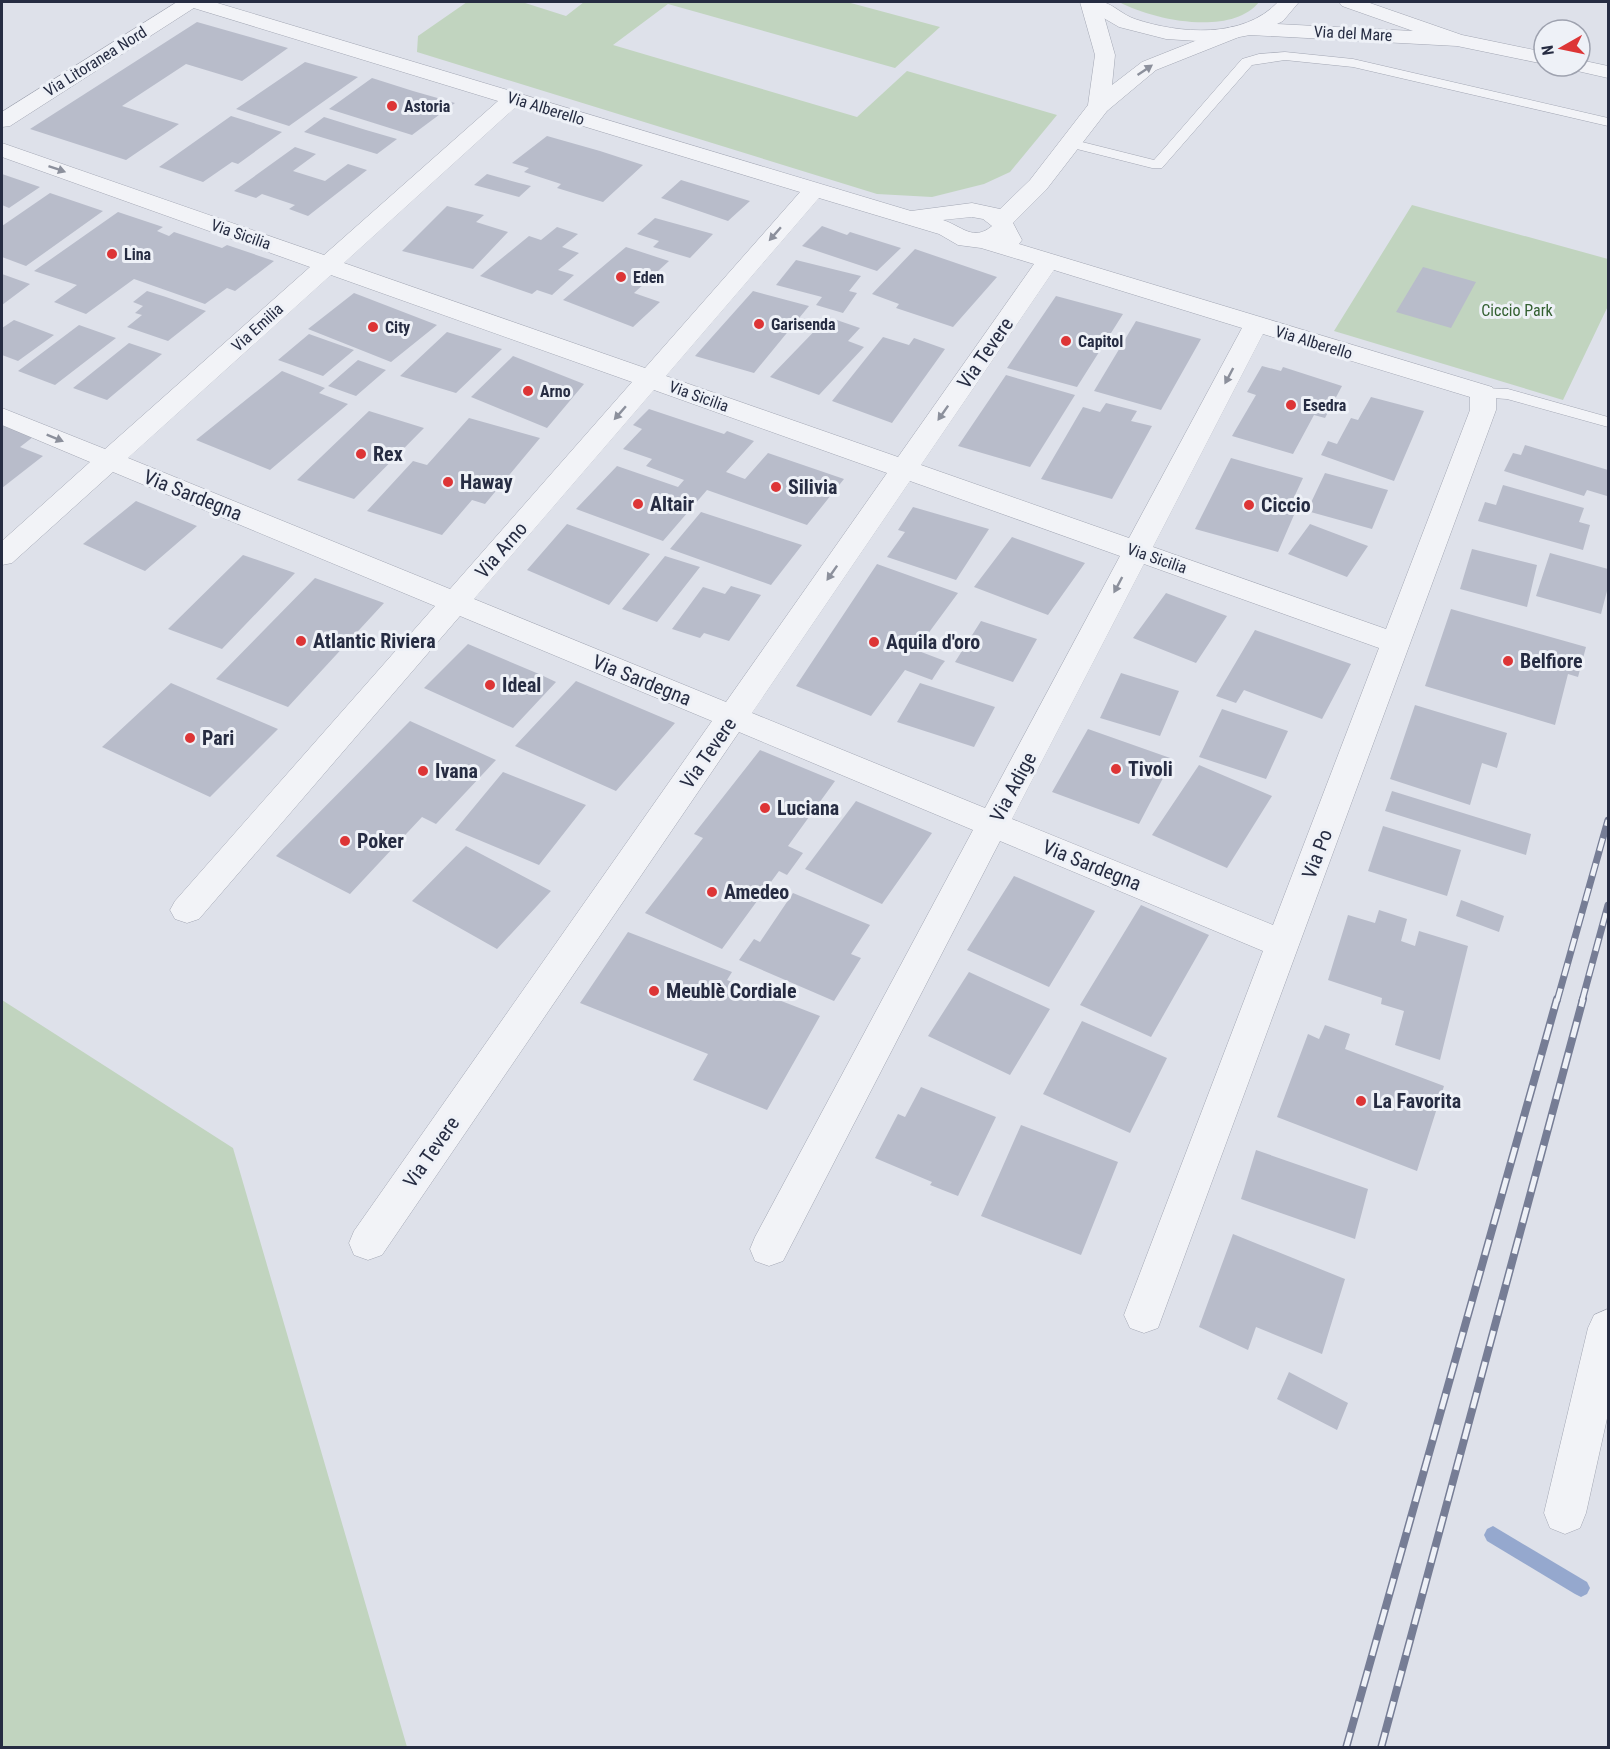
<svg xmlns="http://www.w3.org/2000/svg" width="1610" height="1749" font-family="'Roboto Condensed',sans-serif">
	<rect width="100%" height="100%" fill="#dee1ea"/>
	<!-- green -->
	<path fill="#c1d4bf" d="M467,2H522L566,16L584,2H847L940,27L895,68L668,4L613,45L857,117L907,71L1057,115L1010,172L984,184L932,197L877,194L417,52L418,36Z
		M1119,2H1259C1231,37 1153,20 1119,2Z
		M1412,205L1608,259V306L1563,400L1334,331Z
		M2,1000L233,1148L407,1747H2Z"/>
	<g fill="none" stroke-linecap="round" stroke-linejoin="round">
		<!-- stream -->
		<path fill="#95a8ce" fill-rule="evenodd" d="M1493,1526L1587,1582L1590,1588L1587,1594L1581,1597L1575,1594L1487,1541L1484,1535L1487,1529Z"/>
	</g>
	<!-- building -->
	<path fill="#b8bcca" d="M197,22L288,48L242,81L186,64L122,106L179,124L126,160L30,129Z
		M305,62L358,77L289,126L236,109Z
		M372,78L413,91L455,103L412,135L329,109Z
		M231,116L282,132L238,164L232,162L203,182L159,167Z
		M324,117L366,130L397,139L377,154L304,132Z
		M547,136L600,151L643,165L603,202L570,192L557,188L561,184L524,172L529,168L512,163Z
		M295,147L316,154L293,171L325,181L348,164L367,170L308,216L289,209L295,205L262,194L256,198L234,191Z
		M2,174L40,187L9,208L2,205Z
		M487,174L519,183L531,186L519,197L474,185Z
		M681,180L750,201L728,221L661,198Z
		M50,193L103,211L26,266L2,257V226Z
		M447,206L484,215L476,222L508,232L473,269L402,251Z
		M118,212L163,227L157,231L169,236L174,232L222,248L227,245L274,261L235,291L227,288L205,304L134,279L86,314L54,302L77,285L34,271Z
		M655,218L713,234L690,258L653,247L659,241L637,234Z
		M822,226L847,235L850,232L901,248L877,271L802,246Z
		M557,227L578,234L562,247L579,253L558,270L574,275L552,295L537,290L532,294L480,276L529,236L541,240Z
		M626,247L669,261L634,293L660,302L633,327L563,300Z
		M915,249L997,277L953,327L896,308L899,304L872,294Z
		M796,260L861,276L849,291L857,293L843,313L816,305L822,297L776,285Z
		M1423,267L1476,282L1451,328L1396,312Z
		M2,274L30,284L2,305Z
		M147,291L166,297L206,311L168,341L127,327L142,315L135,313L143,306L133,302Z
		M753,291L809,306L754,373L695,356Z
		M354,293L437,325L391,362L308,329Z
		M1056,296L1123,314L1077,387L1007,368Z
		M828,317L860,328L848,341L864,347L819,395L770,377Z
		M14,320L54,335L18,361L2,355V328Z
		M1136,321L1201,339L1161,410L1094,391Z
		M79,325L116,338L55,385L18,371Z
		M447,332L502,349L456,393L400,376Z
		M309,334L354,350L323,376L278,360Z
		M883,337L909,345L914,338L945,349L892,423L832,401Z
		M129,343L162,354L107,400L73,388Z
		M513,356L584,384L547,428L471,397Z
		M358,360L386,370L356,396L328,386Z
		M1262,366L1281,371L1283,367L1342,386L1325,418L1314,415L1293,454L1232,436L1256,395L1247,392Z
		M282,371L325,388L319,393L348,404L270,470L196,440Z
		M1006,375L1075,395L1030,467L958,446Z
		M1371,397L1424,411L1394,481L1321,455L1328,441L1337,444L1351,418L1358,420Z
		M1106,403L1137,411L1131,421L1152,426L1112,499L1041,479L1083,407L1100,412Z
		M649,409L724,434L727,431L754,441L726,472L745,479L768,453L844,479L807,525L707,490L663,541L576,509L617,466L678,487L684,480L646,466L652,459L623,449L642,429L633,425Z
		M369,411L424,428L354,499L297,480Z
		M469,418L540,438L485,504L472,500L442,535L367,511L413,461L427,465Z
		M2,424L33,437L20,447L43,456L2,488Z
		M1525,445L1608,470L1607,496L1587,490L1584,496L1504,471L1513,453L1521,455Z
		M1231,458L1303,478L1290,506L1297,508L1278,552L1195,529Z
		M1325,473L1388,490L1372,529L1307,511Z
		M1503,485L1584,508L1579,522L1590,525L1583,550L1478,521L1485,502L1496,505Z
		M136,501L197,526L145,571L83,544Z
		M913,507L989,529L956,580L887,557L905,532L898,530Z
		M701,512L802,545L771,585L670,549Z
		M567,524L650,554L609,605L527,570Z
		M1310,524L1368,546L1347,577L1288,554Z
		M1012,537L1085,563L1048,615L974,587Z
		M1472,549L1537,565L1527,607L1460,589Z
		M1550,553L1608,569V587L1601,614L1536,596Z
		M243,555L295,573L222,649L168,629Z
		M665,556L700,567L657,622L622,609Z
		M877,564L958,593L916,650L945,661L941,666L932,680L905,670L871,716L796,686Z
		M315,578L384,603L288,707L216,679Z
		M731,586L761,595L729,641L704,633L700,638L672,629L703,587L725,594Z
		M1166,593L1227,616L1196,663L1133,638Z
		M1451,609L1586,647L1578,677L1568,674L1555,725L1425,686Z
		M981,621L1037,639L1013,682L955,662Z
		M1255,630L1351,664L1322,719L1244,690L1236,703L1216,696Z
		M468,644L539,674L556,682L513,728L424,688Z
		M1121,673L1179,691L1160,736L1100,718Z
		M576,681L675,723L616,791L515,746Z
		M171,683L278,729L210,797L102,747Z
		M920,683L995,707L974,747L897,722Z
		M1415,705L1507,733L1497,768L1482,763L1470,805L1390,779Z
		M1222,709L1288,731L1266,779L1199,757Z
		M410,721L496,760L436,824L422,817L350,894L276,856Z
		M1088,729L1173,759L1139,824L1052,792Z
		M760,750L835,781L788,846L803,853L787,875L779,871L722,949L645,913L703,838L694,834Z
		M1199,765L1272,796L1227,868L1152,835Z
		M503,772L586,805L539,865L455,830Z
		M1392,791L1531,834L1526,855L1385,811Z
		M856,801L932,833L882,904L805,869Z
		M1383,826L1461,850L1447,896L1368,871Z
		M466,846L551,891L497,949L412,901Z
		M1014,876L1095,911L1049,987L967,950Z
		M793,893L870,925L851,954L861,958L834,1001L739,960L754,939L760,942Z
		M1461,900L1504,916L1499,932L1456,916Z
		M1141,905L1209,935L1151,1037L1080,1005Z
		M1379,910L1407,919L1401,941L1415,946L1419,931L1468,946L1440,1060L1395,1045L1404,1011L1381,1004L1382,998L1328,980L1348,915L1375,923Z
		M628,932L732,972L727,980L820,1016L767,1110L693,1080L708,1054L580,1003Z
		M969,972L1050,1009L1010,1075L928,1036Z
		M1082,1021L1167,1058L1130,1133L1043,1094Z
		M1325,1025L1350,1034L1345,1049L1444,1086L1417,1171L1277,1117L1308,1034L1319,1039Z
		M921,1087L996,1117L958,1196L930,1185L932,1182L875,1158L898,1114L905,1117Z
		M1021,1125L1118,1162L1081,1255L981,1216Z
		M1256,1150L1368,1189L1355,1239L1241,1199Z
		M1233,1234L1345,1279L1322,1354L1256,1327L1248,1350L1199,1327Z
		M1289,1372L1348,1403L1337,1430L1277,1399Z"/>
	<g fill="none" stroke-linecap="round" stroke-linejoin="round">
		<!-- service casing -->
		<g stroke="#a3a7b4" stroke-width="1">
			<path id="service" d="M1285,52L1353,59L1608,118V126L1353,67L1285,60L1252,65L1162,168H1152L1065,146L1063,143L1070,139L1154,160L1242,59L1259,54Z
				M1483,388L1508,389L1608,417V427L1507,399L1477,397L1475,393L1477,389Z"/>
		</g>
		<!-- minor casing -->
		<g stroke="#a3a7b4" stroke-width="1">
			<path id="minor" d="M184,2H214L911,211L972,203L1000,209L1030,180L1088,105L1095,55L1080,2H1100L1115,55L1112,85L1142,62L1225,29L1232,27L1239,29L1242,33L1239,37L1156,70L1107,111L1046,190L1013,223L1022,240L1019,244L1492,387L1496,393V410L1158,1328L1144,1333L1130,1328L1124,1315L1263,951L1000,841L783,1261L769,1266L755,1261L750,1249L755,1237L973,830L739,732L382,1255L368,1260L354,1255L349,1243L354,1231L712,721L460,616L199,919L187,923L175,919L170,910L175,901L435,606L113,472L12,563L2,565V541L90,462L2,425V408L105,449L310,267L2,157V143L324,255L498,101L187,6ZM517,106L800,192L645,368L344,263ZM819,198L939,234L958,245L981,248L1034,264L898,457L666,376ZM972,217L983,219L992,226C973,242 962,226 943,220ZM1054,270L1242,328L1129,538L921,465ZM331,275L632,382L450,589L128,458ZM1263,334L1470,397V410L1386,629L1153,547ZM654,390L887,473L726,702L474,599ZM910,481L1120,556L985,808L752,713ZM1144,564L1379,648L1273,925L1012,819Z
				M1608,1309V1414L1586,1513L1580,1528L1565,1534L1550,1528L1544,1513L1588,1328L1594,1315Z"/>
		</g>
		<!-- tertiary casing -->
		<g stroke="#a3a7b4" stroke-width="1">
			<path id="tertiary" d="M177,2H200L197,6L10,126L2,127V112Z
				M1080,2C1086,1 1097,0 1103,2C1114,5 1123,15 1135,19C1180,34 1243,39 1278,2H1299L1283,21L1277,24L1413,31L1342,6L1339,2H1367L1462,35L1544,52V64L1457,46L1250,35L1213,42L1166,39L1119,27L1083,6Z
				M1580,60L1608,66V78L1573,70L1569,66H1580Z"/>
		</g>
		<!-- service -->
		<use href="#service" fill="#f2f3f7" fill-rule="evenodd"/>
		<!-- minor -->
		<use href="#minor" fill="#f2f3f7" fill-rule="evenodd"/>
		<!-- tertiary -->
		<use href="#tertiary" fill="#f2f3f7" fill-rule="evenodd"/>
		<!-- rail-far1 casing -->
		<g stroke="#767d95" stroke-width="7">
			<path id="rail-far1" d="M1557,1001L1608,820
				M1582,1001L1608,905"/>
		</g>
		<!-- rail casing -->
		<g stroke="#767d95" stroke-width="8">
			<path id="rail" d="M1346,1748L1557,999
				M1381,1748L1583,999"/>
		</g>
		<!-- rail-far1 -->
		<use href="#rail-far1" stroke="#eef1f7" stroke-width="4.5" stroke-dasharray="13" stroke-linecap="butt"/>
		<!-- rail -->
		<use href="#rail" stroke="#eef1f7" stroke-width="5" stroke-dasharray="16" stroke-linecap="butt"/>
	</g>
	<!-- one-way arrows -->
	<defs><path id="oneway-solid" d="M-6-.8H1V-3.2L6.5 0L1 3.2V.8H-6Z" transform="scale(1.5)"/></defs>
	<g fill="#8c909c">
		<use href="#oneway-solid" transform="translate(1145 70) rotate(-34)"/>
		<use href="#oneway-solid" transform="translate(57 169) rotate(19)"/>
		<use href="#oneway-solid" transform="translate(775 234) rotate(131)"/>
		<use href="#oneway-solid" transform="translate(1229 376) rotate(118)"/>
		<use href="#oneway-solid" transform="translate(620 413) rotate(131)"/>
		<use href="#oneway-solid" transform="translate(943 413) rotate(125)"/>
		<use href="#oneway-solid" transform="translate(55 438) rotate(22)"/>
		<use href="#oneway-solid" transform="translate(832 573) rotate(125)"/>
		<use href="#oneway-solid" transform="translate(1118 585) rotate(118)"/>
	</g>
	<!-- markers -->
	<g fill="#dd3536" stroke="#eef1f7" stroke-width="2">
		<circle cx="392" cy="106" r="6"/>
		<circle cx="112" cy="254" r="6"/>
		<circle cx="621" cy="277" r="6"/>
		<circle cx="759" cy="324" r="6"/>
		<circle cx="373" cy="327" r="6"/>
		<circle cx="1066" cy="341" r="6"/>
		<circle cx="528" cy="391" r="6"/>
		<circle cx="1291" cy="405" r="6"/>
		<circle cx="361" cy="454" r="6"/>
		<circle cx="448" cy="482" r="6"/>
		<circle cx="776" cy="487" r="6"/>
		<circle cx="638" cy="504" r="6"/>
		<circle cx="1249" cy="505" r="6"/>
		<circle cx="301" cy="641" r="6"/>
		<circle cx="874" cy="642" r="6"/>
		<circle cx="1508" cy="661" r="6"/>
		<circle cx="490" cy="685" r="6"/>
		<circle cx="190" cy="738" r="6"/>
		<circle cx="1116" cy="769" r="6"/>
		<circle cx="423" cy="771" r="6"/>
		<circle cx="765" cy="808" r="6"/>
		<circle cx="345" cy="841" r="6"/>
		<circle cx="712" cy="892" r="6"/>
		<circle cx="654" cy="991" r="6"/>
		<circle cx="1361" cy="1101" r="6"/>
	</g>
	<g text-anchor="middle" stroke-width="6" stroke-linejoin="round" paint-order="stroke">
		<!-- far-street labels -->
		<g font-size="16" fill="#262c42" stroke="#eef1f7">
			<text transform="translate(1353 33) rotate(3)" y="6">Via del Mare</text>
			<text transform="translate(95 61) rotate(-32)" y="6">Via Litoranea Nord</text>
			<text transform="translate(546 108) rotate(17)" y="6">Via Alberello</text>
			<text transform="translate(241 234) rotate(19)" y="6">Via Sicilia</text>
			<text transform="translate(257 327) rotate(-42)" y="6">Via Emilia</text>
			<text transform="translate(1314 342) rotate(17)" y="6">Via Alberello</text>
			<text transform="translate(699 396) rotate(20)" y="6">Via Sicilia</text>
			<text transform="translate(1157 558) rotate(19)" y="6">Via Sicilia</text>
		</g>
		<!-- far-poi labels -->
		<g font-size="16" font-weight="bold" fill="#262c42" stroke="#eef1f7" text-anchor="start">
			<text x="404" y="112">Astoria</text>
			<text x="124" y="260">Lina</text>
			<text x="633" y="283">Eden</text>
			<text x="771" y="330">Garisenda</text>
			<text x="385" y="333">City</text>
			<text x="1078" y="347">Capitol</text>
			<text x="540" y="397">Arno</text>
			<text x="1303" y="411">Esedra</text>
		</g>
		<!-- far-park labels -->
		<g font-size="16" fill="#336031" stroke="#eef1f7">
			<text x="1517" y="316">Ciccio Park</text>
		</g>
		<!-- street labels -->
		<g font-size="20" fill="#262c42" stroke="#eef1f7">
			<text transform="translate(985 353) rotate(-55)" y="7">Via Tevere</text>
			<text transform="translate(193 495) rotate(22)" y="7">Via Sardegna</text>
			<text transform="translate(501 550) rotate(-49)" y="7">Via Arno</text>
			<text transform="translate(642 680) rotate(22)" y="7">Via Sardegna</text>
			<text transform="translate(708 753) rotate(-55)" y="7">Via Tevere</text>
			<text transform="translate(1013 787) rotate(-62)" y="7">Via Adige</text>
			<text transform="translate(1317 854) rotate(-69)" y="7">Via Po</text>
			<text transform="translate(1092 865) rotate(22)" y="7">Via Sardegna</text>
			<text transform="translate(431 1152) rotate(-55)" y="7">Via Tevere</text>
		</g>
		<!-- poi labels -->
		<g font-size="20" font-weight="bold" fill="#262c42" stroke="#eef1f7" text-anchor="start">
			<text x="373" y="461">Rex</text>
			<text x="460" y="489">Haway</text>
			<text x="788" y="494">Silivia</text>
			<text x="650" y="511">Altair</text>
			<text x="1261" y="512">Ciccio</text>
			<text x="313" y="648">Atlantic Riviera</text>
			<text x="886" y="649">Aquila d'oro</text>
			<text x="1520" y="668">Belfiore</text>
			<text x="502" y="692">Ideal</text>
			<text x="202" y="745">Pari</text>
			<text x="1128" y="776">Tivoli</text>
			<text x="435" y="778">Ivana</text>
			<text x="777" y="815">Luciana</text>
			<text x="357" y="848">Poker</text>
			<text x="724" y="899">Amedeo</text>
			<text x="666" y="998">Meublè Cordiale</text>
			<text x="1373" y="1108">La Favorita</text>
		</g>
	</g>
	<!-- border -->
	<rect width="1610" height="1749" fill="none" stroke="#262c42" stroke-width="6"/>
	<!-- north arrow -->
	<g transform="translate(1562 48) rotate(261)"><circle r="28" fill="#eef1f7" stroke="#9ea2af" stroke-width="1.5"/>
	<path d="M0-4.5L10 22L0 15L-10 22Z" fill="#dd3536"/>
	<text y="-9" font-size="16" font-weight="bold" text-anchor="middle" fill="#262c42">N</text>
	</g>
</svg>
